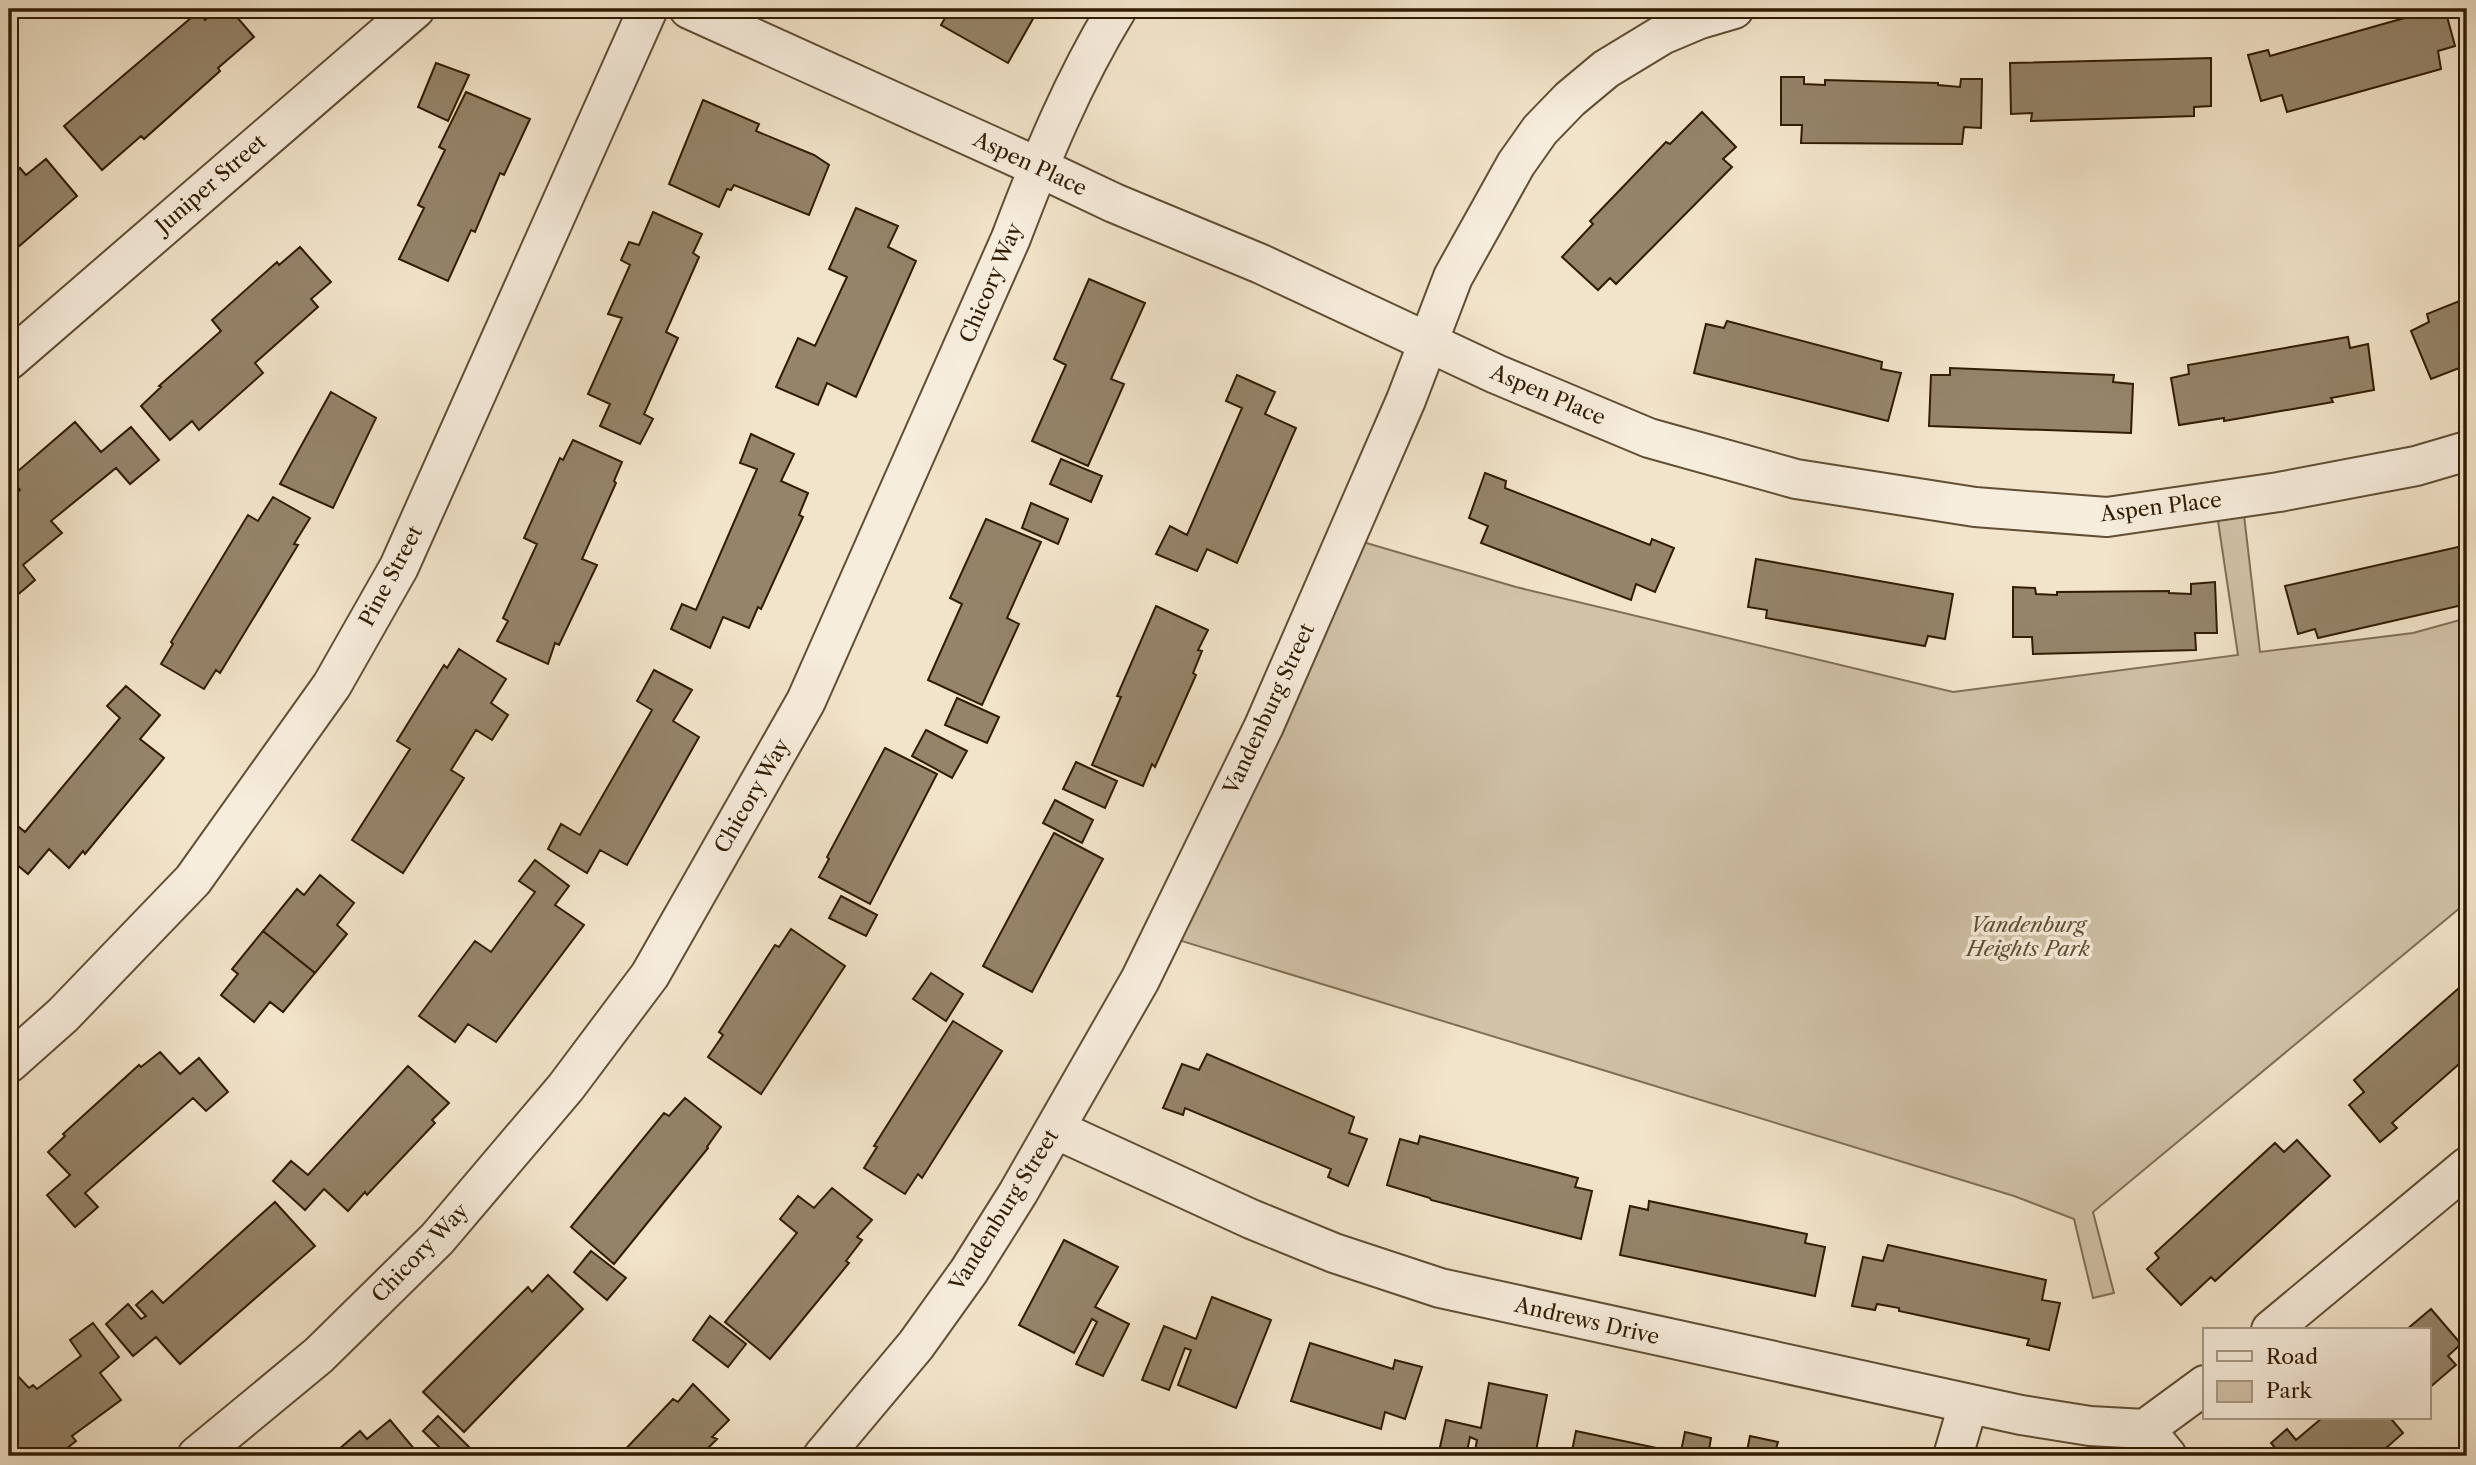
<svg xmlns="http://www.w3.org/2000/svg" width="2476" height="1465" font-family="'Libre Caslon Text',serif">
	<rect width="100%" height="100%" fill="#f2e4ca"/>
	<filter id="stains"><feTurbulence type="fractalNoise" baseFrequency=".00286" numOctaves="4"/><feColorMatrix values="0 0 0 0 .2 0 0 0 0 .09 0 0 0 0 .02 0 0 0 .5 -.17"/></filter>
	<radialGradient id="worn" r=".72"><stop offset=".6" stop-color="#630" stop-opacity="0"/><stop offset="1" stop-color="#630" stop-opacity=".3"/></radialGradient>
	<!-- green -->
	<path fill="#d1c2a8" stroke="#816f55" stroke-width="2" d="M2242,498L2260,652L2413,633L2467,618V902L2093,1212L2114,1293L2093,1298L2074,1219L2014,1196L1162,935L1346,537L1516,587L1953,692L2238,655L2215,501Z"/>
	<!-- building -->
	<path fill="#95846a" stroke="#311c02" stroke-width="2" d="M216,9H230L254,37L218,68L220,71L144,139L141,136L102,170L64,126L198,12L205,20Z
		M950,9H1036L1038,10L1008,63L941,25Z
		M2420,9H2445L2455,46L2438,51L2441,69L2287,112L2282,95L2261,101L2248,55L2268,50L2270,56L2422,13Z
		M2211,58V106L2194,107V116L2031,121L2032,113L2011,114L2010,63Z
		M436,63L469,75L448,121L418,107Z
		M1781,77H1804V84L1825,85V80L1938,83V85L1960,87L1961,79H1982L1981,128L1964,127L1962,144L1801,143L1802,125H1781Z
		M466,92L530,119L504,175L500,173L475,232L471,230L448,281L399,259L424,208L418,205L445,150L439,147Z
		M703,100L759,124L756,131L814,155L829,165L809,215L734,185L731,190L727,189L719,207L669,184Z
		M1702,112L1736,147L1723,159L1732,167L1616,284L1610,278L1598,290L1562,257L1593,224L1590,221L1666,142L1670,144Z
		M46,159L77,196L9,255V178L20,168L26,175Z
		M856,208L898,226L888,247L916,261L856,397L827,383L818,405L776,387L798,338L815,346L847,277L829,269Z
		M653,212L702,234L693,253L699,257L666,332L678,338L644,414L653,419L640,444L600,426L610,404L588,394L622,318L608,314L630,265L621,260L629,242L639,245Z
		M300,247L331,282L311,299L318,307L255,363L263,373L199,430L192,421L170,440L141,406L161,387L159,386L221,331L212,320L277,262L279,265Z
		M1089,279L1145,303L1111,379L1124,384L1088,466L1032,441L1066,365L1054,359Z
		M2467,298V365L2431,379L2411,331L2429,322L2427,314Z
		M1727,321L1882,362L1881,369L1901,373L1888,421L1694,373L1706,324L1724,328Z
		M2348,337L2350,348L2368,344L2374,390L2331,398L2333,402L2224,421V418L2179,425L2171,378L2189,374L2188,365Z
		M1950,368L2114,375L2113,382L2133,384L2131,433L1929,426L1931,375H1950Z
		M1237,375L1275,392L1265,414L1296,428L1237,563L1207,549L1197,571L1156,554L1170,526L1187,535L1242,408L1226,401Z
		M331,392L376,418L333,508L280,484Z
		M75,422L101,452L131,427L159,460L130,484L116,468L51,521L62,533L23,565L35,580L9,602V500L20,490L10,478Z
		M751,434L794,454L781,481L808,493L799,515L803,517L761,609L758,607L749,628L723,617L710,648L671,629L682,604L696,610L757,469L740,463Z
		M573,440L622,462L614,481L616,483L582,559L597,565L559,645L555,643L548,664L497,641L508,621L503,618L537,544L524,538L560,458L563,460Z
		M1061,459L1102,476L1091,502L1050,484Z
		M1485,473L1506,481L1505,488L1650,545L1652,539L1674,548L1655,592L1636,584L1631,600L1481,543L1488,526L1469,518Z
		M273,497L310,518L294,544L298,545L220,673L216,670L204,689L161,664L173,644L171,642L248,515L258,521Z
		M1031,503L1068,519L1058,544L1022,528Z
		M986,519L1041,542L1007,618L1019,624L982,705L928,680L962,604L950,598Z
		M2467,545V604L2318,638L2315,629L2298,634L2285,586Z
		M1756,559L1953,594L1945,639L1928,636L1925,646L1766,618L1767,610L1748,607Z
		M2215,582L2217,633H2195L2196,650L2033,654L2032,637H2013V587L2035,588L2036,594L2057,595V592L2169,591V593L2191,594V584Z
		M1156,606L1208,630L1198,650L1202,651L1193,673L1196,675L1155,767L1152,764L1143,786L1092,765L1121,697L1117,696Z
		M459,649L506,679L491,703L508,715L492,740L476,730L451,770L464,778L403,873L352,840L410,749L397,741L444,665L447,668Z
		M654,670L692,690L673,721L699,737L627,865L600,850L587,873L548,849L561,824L580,835L652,710L637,701Z
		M126,686L160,715L140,739L164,758L85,854L83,851L69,868L49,849L28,874L9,858V829L14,823L25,832L120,718L107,706Z
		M957,698L999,717L987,743L945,725Z
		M926,730L967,751L952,778L912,756Z
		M885,748L937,774L870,904L819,877L829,859L827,857Z
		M1076,762L1117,781L1105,808L1063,789Z
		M1055,800L1093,820L1082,843L1043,823Z
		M1054,833L1103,859L1032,992L983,966Z
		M535,860L569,886L555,905L584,925L496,1042L468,1024L455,1042L419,1016L475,941L491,952L535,892L519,881Z
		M320,875L354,903L337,925L347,934L315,973L263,931L297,889L304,895Z
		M841,896L877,915L866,936L829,918Z
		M791,929L845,966L761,1094L708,1057L723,1035L719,1032L775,945L779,947Z
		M263,931L315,973L283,1012L270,1002L254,1022L221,995L238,974L232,969Z
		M931,973L963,994L946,1021L913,999Z
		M2467,981V1057L2392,1123L2397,1128L2380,1142L2349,1105L2364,1092L2354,1080Z
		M953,1021L1002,1051L922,1178L918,1174L905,1194L864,1168L877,1147L874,1146Z
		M160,1052L180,1074L199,1058L228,1092L206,1111L193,1098L85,1193L98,1207L75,1227L47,1195L70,1175L48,1152L65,1136L63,1134L139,1065L141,1067Z
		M1207,1054L1354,1117L1349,1133L1367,1139L1348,1186L1328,1177L1331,1169L1185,1108L1183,1115L1163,1108L1182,1064L1199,1070Z
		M408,1066L449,1103L432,1120L435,1123L367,1195L365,1192L348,1211L324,1189L305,1210L273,1181L291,1161L308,1175Z
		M685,1098L721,1127L707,1147L708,1148L614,1264L571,1227L664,1113L669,1116Z
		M1420,1136L1578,1178L1575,1187L1592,1191L1581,1239L1431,1200L1430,1198L1387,1185L1400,1139L1418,1144Z
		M2297,1140L2330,1176L2215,1281L2211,1277L2181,1305L2147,1269L2159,1258L2155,1253L2275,1143L2284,1152Z
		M832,1188L872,1220L857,1237L862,1240L846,1261L849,1263L770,1359L725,1322L797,1233L780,1219L798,1196L814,1208Z
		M1649,1201L1807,1234L1805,1243L1825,1247L1815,1296L1620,1255L1630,1206L1648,1210Z
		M275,1202L315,1246L180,1364L156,1337L133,1356L106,1324L128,1304L141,1319L146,1316L136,1305L152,1291L163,1303Z
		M1064,1240L1118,1267L1095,1307L1129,1324L1103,1376L1076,1364L1097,1322L1092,1319L1074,1353L1019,1325Z
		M1888,1245L2046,1280L2042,1300L2060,1303L2049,1350L2027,1345L2029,1339L1899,1311V1308L1877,1304L1875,1310L1852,1306L1863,1257L1883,1261Z
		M591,1251L626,1278L607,1300L574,1272Z
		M548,1275L583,1309L464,1432L423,1392L528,1287L532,1292Z
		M1212,1297L1271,1320L1236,1408L1178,1385L1191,1350L1185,1348L1169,1390L1142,1380L1164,1326L1196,1339Z
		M2431,1309L2461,1344L2448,1356L2456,1365L2429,1388V1330H2406Z
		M710,1316L746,1344L728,1367L693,1340Z
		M93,1323L119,1357L100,1373L121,1400L72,1436L76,1441L57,1456H11L9,1454V1378L15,1373L29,1388L33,1385L37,1389L81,1356L70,1340Z
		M1310,1343L1393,1369L1395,1360L1422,1367L1405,1419L1385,1412L1381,1429L1291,1401Z
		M1489,1383L1547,1395L1535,1456H1474L1477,1440L1470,1437L1466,1456H1438L1446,1420L1481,1428Z
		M693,1384L729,1420L712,1437L717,1439L700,1456H619L673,1399L678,1402Z
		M438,1416L469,1447L459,1456H448L423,1431Z
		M2322,1418H2394L2392,1420L2403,1433L2377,1456H2282L2271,1443L2287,1429L2296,1440Z
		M390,1420L416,1451L409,1456H331L360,1431L367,1439Z
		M1576,1431L1671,1451L1670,1456H1571Z
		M1685,1432L1711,1438L1708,1456H1680Z
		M1750,1436L1778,1442L1774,1455L1782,1456H1746Z"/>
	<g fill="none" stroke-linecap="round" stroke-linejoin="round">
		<!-- minor casing -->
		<g stroke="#614e34" stroke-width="42">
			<path id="minor" d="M689,9L1038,167L1114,203L1261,264L1496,374L1649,438L1796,479L1975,507L2107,517L2279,492L2416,466L2467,451
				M9,360L415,9
				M9,1063L63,1015L193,880L332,685L399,567L648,9
				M1055,1129L1251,1219L1334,1253L1440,1288L2021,1415L2090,1426L2145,1429
				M2271,1330L2467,1167
				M2145,1429L2205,1385
				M2145,1429L2167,1456
				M197,1456L319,1355L437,1239L566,1087L650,975L806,701L1011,238C1041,159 1073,81 1117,9
				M823,1456L916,1345L969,1271L1018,1193L1140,980L1264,726L1406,400L1453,277L1516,164L1540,130L1570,99L1606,69L1662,35L1700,19L1734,9
				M1953,1456L1968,1405"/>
		</g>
		<!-- minor -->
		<use href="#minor" stroke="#f7eddd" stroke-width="38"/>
	</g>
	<g text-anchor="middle" stroke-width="7" stroke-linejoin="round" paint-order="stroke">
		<!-- street labels -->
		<g font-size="21" fill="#311c02" stroke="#f7eddd">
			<text transform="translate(1030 164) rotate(25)" y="7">Aspen Place</text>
			<text transform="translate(211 184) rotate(-41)" y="7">Juniper Street</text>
			<text transform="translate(991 283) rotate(-67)" y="7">Chicory Way</text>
			<text transform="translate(1548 395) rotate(23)" y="7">Aspen Place</text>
			<text transform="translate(2161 507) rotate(-7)" y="7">Aspen Place</text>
			<text transform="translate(391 576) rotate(-62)" y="7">Pine Street</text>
			<text transform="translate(1269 709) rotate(-65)" y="7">Vandenburg Street</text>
			<text transform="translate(752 796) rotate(-60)" y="7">Chicory Way</text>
			<text transform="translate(1004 1210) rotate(-58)" y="7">Vandenburg Street</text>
			<text transform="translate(420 1253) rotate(-46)" y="7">Chicory Way</text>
			<text transform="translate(1587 1321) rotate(13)" y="7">Andrews Drive</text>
		</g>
		<!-- park labels -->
		<g font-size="21" font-style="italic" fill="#614e34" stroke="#f7eddd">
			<text x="2028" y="932">Vandenburg<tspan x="2028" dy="24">Heights Park</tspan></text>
		</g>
	</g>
	<!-- margin -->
	<rect width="2476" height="1465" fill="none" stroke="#f2e4ca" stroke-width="35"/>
	<rect x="10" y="10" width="2455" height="1444" fill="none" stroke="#311c02" stroke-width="3.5"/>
	<rect x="18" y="18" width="2441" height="1430" fill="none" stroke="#311c02" stroke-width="2"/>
	<!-- legend -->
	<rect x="2203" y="1328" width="228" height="91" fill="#f7eddd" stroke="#a89985" stroke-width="2"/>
	<rect x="2217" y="1351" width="35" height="10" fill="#f7eddd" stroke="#a89985" stroke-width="2"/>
	<text x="2266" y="1364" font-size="21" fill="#311c02">Road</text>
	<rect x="2217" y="1381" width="35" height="21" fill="#d1c2a8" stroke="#a89985" stroke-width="2"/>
	<text x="2266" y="1398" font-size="21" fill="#311c02">Park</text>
	<rect width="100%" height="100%" filter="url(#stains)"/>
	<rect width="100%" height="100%" fill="url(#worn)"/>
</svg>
